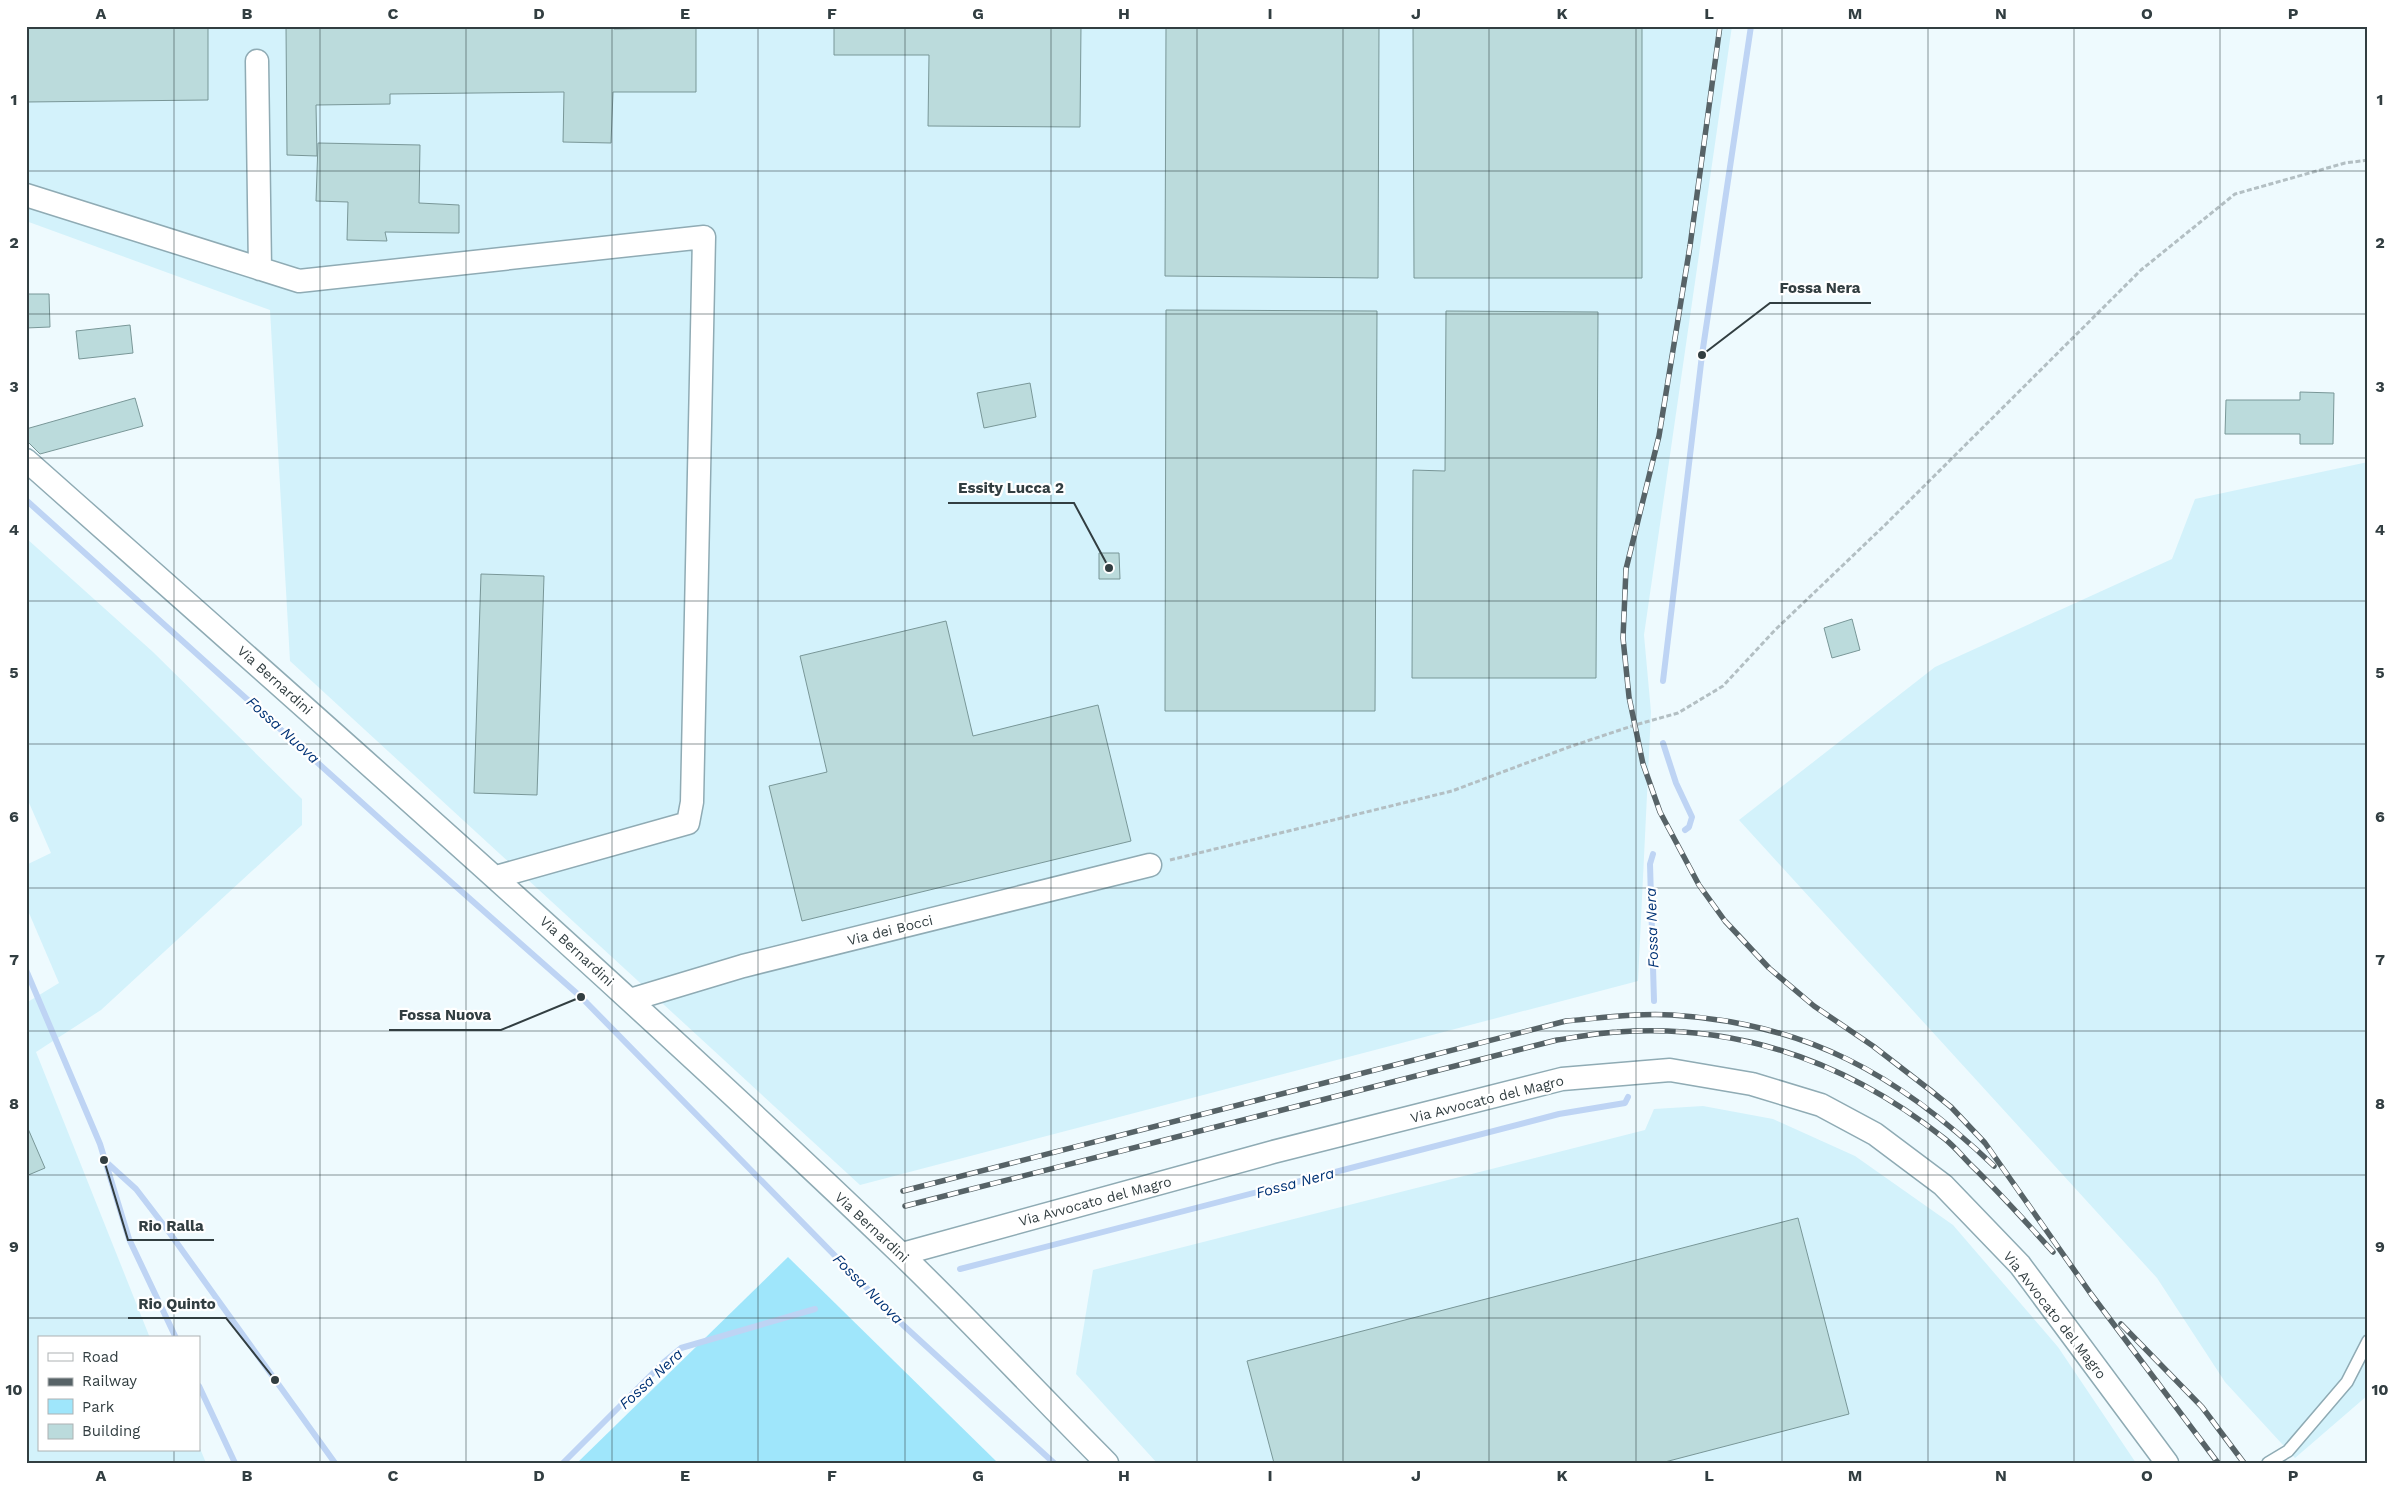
<svg xmlns="http://www.w3.org/2000/svg" width="2394" height="1489" font-family="'Work Sans',sans-serif">
	<rect width="100%" height="100%" fill="#eefafe"/>
	<!-- built -->
	<path fill="#d3f2fb" d="M26,26H1732L1644,635L1651,712L1638,981L860,1185L290,661L270,310L26,221Z
		M2368,462V1395L2295,1458L2225,1382L2157,1278L1739,820L1935,667L2172,559L2195,499Z
		M26,538L153,652L302,799V825L101,1010L36,1052L150,1338H39V1450H199V1446L206,1463H26V1003L59,983L26,906V865L51,853L26,796Z
		M1703,1106L1773,1119L1855,1156L1953,1225L2058,1347L2136,1463H1157L1076,1374L1093,1270L1645,1130L1654,1109Z"/>
	<!-- green -->
	<path fill="#9fe6fb" d="M788,1257L998,1463H577Z"/>
	<g fill="none" stroke-linecap="round" stroke-linejoin="round">
		<!-- stream -->
		<path stroke="#bed4f4" stroke-width="6" d="M26,500L400,837L581,997L903,1325L1054,1463
			M1663,681L1702,355L1751,26
			M1663,743L1676,783L1692,817L1689,827L1685,830
			M1653,854L1650,864L1654,1001
			M26,970L100,1144L129,1239L176,1338
			M104,1160L136,1189L169,1232L335,1463
			M960,1269L1559,1114L1625,1103L1628,1097
			M199,1386L235,1463
			M563,1463L664,1362L681,1348L815,1309"/>
	</g>
	<!-- building -->
	<path fill="#bbdbdc" stroke="#799798" d="M26,26H208V100L26,102Z
		M614,26V29L696,28V92H613L611,143L563,142L564,92L390,94V104L316,105L317,156L287,155L286,27Z
		M834,26H1081L1080,127L928,126L929,55H834Z
		M1166,26H1379L1378,278L1165,276Z
		M1413,26H1642V278H1414Z
		M318,143L420,145L419,203L459,205V233L385,232L387,241L347,240L348,202L316,201Z
		M26,294H49L50,327L26,328Z
		M1166,310L1377,311L1375,711H1165Z
		M1446,311L1598,312L1596,678H1412L1413,470L1445,471Z
		M130,325L133,353L79,359L76,331Z
		M1030,383L1036,417L984,428L977,393Z
		M2300,392L2334,393L2333,444H2300V434H2225L2226,400H2300Z
		M135,398L143,426L40,454L26,440V429Z
		M1099,553H1119L1120,579H1099Z
		M481,574L544,576L537,795L474,793Z
		M1852,619L1860,650L1832,658L1824,628Z
		M946,621L973,736L1098,705L1131,841L802,921L769,786L827,772L800,656Z
		M26,1124L45,1168L26,1176Z
		M1798,1218L1849,1414L1661,1463H1274L1247,1361Z"/>
	<g fill="none" stroke-linecap="round" stroke-linejoin="round">
		<!-- service casing -->
		<g stroke="#8fabb4" stroke-width="14">
			<path id="service" d="M2268,1463L2288,1451L2347,1382L2368,1341"/>
		</g>
		<!-- minor casing -->
		<g stroke="#8fabb4" stroke-width="25">
			<path id="minor" d="M257,61L260,269
				M26,195L299,281L704,237L692,802L688,823L496,877
				M26,460C320,721 615,980 899,1252C970,1320 1037,1393 1107,1463
				M630,1000L743,966L1150,865
				M902,1254L1273,1152L1562,1079L1670,1070L1752,1084L1821,1105L1875,1134L1943,1185L2020,1265L2167,1463"/>
		</g>
		<!-- path -->
		<path stroke="#b3bfc3" stroke-width="3" stroke-dasharray="5 2.5" stroke-linecap="butt" d="M1170,860L1452,791L1569,747L1635,725L1678,713L1723,686L1775,630L1885,525L2141,270L2235,194L2345,163L2368,160"/>
		<!-- service -->
		<use href="#service" stroke="#fff" stroke-width="11"/>
		<!-- minor -->
		<use href="#minor" stroke="#fff" stroke-width="22"/>
		<!-- rail casing -->
		<g stroke="#576367" stroke-width="5.5">
			<path id="rail" d="M1720,26L1690,246L1659,436L1626,569L1623,638L1629,697L1643,764L1660,812L1699,885L1725,921L1769,968L1814,1006L1873,1046L1930,1090L1951,1107L1985,1143L2091,1294L2218,1463
				M903,1191L1566,1021C1601,1018 1637,1013 1672,1015C1806,1023 1899,1075 1994,1166
				M905,1206L1557,1040C1577,1037 1597,1033 1617,1032C1740,1023 1850,1064 1945,1139C1955,1147 1963,1157 1972,1166C2000,1193 2026,1222 2053,1252
				M2121,1324L2202,1407L2244,1463"/>
		</g>
		<!-- rail -->
		<use href="#rail" stroke="#fff" stroke-width="4" stroke-dasharray="11" stroke-linecap="butt"/>
	</g>
	<!-- grid -->
	<path fill="none" stroke="#323e41" stroke-width="1" stroke-opacity="0.55" d="M174,26V1338M320,26V1463M466,26V1463M612,26V1463M758,26V1463M905,26V1463M1051,26V1463M1197,26V1463M1343,26V1463M1489,26V1463M1636,26V1463M1782,26V1463M1928,26V1463M2074,26V1463M2220,26V1463M26,171H2368M26,314H2368M26,458H2368M26,601H2368M26,744H2368M26,888H2368M26,1031H2368M26,1175H2368M26,1318H2368M174,1450V1463"/>
	<g text-anchor="middle" stroke-width="4.5" stroke-linejoin="round" paint-order="stroke">
		<!-- street labels -->
		<g font-size="14" fill="#323e41" stroke="#fff">
			<text transform="translate(275 680) rotate(42)" y="5">Via Bernardini</text>
			<text transform="translate(890 930) rotate(-14)" y="5">Via dei Bocci</text>
			<text transform="translate(577 951) rotate(43)" y="5">Via Bernardini</text>
			<text transform="translate(1487 1099) rotate(-14)" y="5">Via Avvocato del Magro</text>
			<text transform="translate(1095 1201) rotate(-15)" y="5">Via Avvocato del Magro</text>
			<text transform="translate(872 1227) rotate(43)" y="5">Via Bernardini</text>
			<text transform="translate(2055 1315) rotate(52)" y="5">Via Avvocato del Magro</text>
		</g>
		<!-- water labels -->
		<g font-size="15" font-style="italic" fill="#003275" stroke="#fff">
			<text transform="translate(283 730) rotate(42)" y="5">Fossa Nuova</text>
			<text transform="translate(1652 928) rotate(-92)" y="5">Fossa Nera</text>
			<text transform="translate(1295 1183) rotate(-15)" y="5">Fossa Nera</text>
			<text transform="translate(868 1289) rotate(45)" y="5">Fossa Nuova</text>
			<text transform="translate(651 1379) rotate(-43)" y="5">Fossa Nera</text>
		</g>
	</g>
	<!-- callouts -->
	<path fill="none" stroke="#323e41" stroke-width="2" d="M1702 355L1770 303H1871M1109 568L1074 503H948M581 997L501 1030H389M104 1160L128 1240H214M275 1380L226 1318H128"/>
	<g fill="#323e41" stroke="#fff" stroke-width="2">
		<circle cx="1702" cy="355" r="5"/>
		<circle cx="1109" cy="568" r="5"/>
		<circle cx="581" cy="997" r="5"/>
		<circle cx="104" cy="1160" r="5"/>
		<circle cx="275" cy="1380" r="5"/>
	</g>
	<g font-size="15" text-anchor="middle" font-weight="bold" fill="#323e41" stroke="#fff" stroke-width="4.5" stroke-linejoin="round" paint-order="stroke">
		<text x="1820" y="293">Fossa Nera</text>
		<text x="1011" y="493">Essity Lucca 2</text>
		<text x="445" y="1020">Fossa Nuova</text>
		<text x="171" y="1231">Rio Ralla</text>
		<text x="177" y="1309">Rio Quinto</text>
	</g>
	<!-- border -->
	<rect width="2394" height="1489" fill="none" stroke="#ffffff" stroke-width="55"/>
	<!-- legend -->
	<rect x="38" y="1336" width="162" height="115" fill="#ffffff" stroke="#adb2b3"/>
	<rect x="48" y="1353" width="25" height="8" fill="#ffffff" stroke="#adb2b3"/>
	<text x="82" y="1362" font-size="15" fill="#323e41">Road</text>
	<rect x="48" y="1378" width="25" height="8" fill="#576367" stroke="#adb2b3"/>
	<text x="82" y="1386" font-size="15" fill="#323e41">Railway</text>
	<rect x="48" y="1399" width="25" height="15" fill="#9fe6fb" stroke="#adb2b3"/>
	<text x="82" y="1412" font-size="15" fill="#323e41">Park</text>
	<rect x="48" y="1424" width="25" height="15" fill="#bbdbdc" stroke="#adb2b3"/>
	<text x="82" y="1436" font-size="15" fill="#323e41">Building</text>
	<rect x="28" y="28" width="2338" height="1434" fill="none" stroke="#323e41" stroke-width="2"/>
	<g font-size="16" text-anchor="middle" font-weight="bold" fill="#323e41">
		<text x="101" y="19">A</text>
		<text x="247" y="19">B</text>
		<text x="393" y="19">C</text>
		<text x="539" y="19">D</text>
		<text x="685" y="19">E</text>
		<text x="832" y="19">F</text>
		<text x="978" y="19">G</text>
		<text x="1124" y="19">H</text>
		<text x="1270" y="19">I</text>
		<text x="1416" y="19">J</text>
		<text x="1562" y="19">K</text>
		<text x="1709" y="19">L</text>
		<text x="1855" y="19">M</text>
		<text x="2001" y="19">N</text>
		<text x="2147" y="19">O</text>
		<text x="2293" y="19">P</text>
		<text x="14" y="105">1</text>
		<text x="2380" y="105">1</text>
		<text x="14" y="248">2</text>
		<text x="2380" y="248">2</text>
		<text x="14" y="392">3</text>
		<text x="2380" y="392">3</text>
		<text x="14" y="535">4</text>
		<text x="2380" y="535">4</text>
		<text x="14" y="678">5</text>
		<text x="2380" y="678">5</text>
		<text x="14" y="822">6</text>
		<text x="2380" y="822">6</text>
		<text x="14" y="965">7</text>
		<text x="2380" y="965">7</text>
		<text x="14" y="1109">8</text>
		<text x="2380" y="1109">8</text>
		<text x="14" y="1252">9</text>
		<text x="2380" y="1252">9</text>
		<text x="14" y="1395">10</text>
		<text x="2380" y="1395">10</text>
		<text x="101" y="1481">A</text>
		<text x="247" y="1481">B</text>
		<text x="393" y="1481">C</text>
		<text x="539" y="1481">D</text>
		<text x="685" y="1481">E</text>
		<text x="832" y="1481">F</text>
		<text x="978" y="1481">G</text>
		<text x="1124" y="1481">H</text>
		<text x="1270" y="1481">I</text>
		<text x="1416" y="1481">J</text>
		<text x="1562" y="1481">K</text>
		<text x="1709" y="1481">L</text>
		<text x="1855" y="1481">M</text>
		<text x="2001" y="1481">N</text>
		<text x="2147" y="1481">O</text>
		<text x="2293" y="1481">P</text>
	</g>
</svg>
